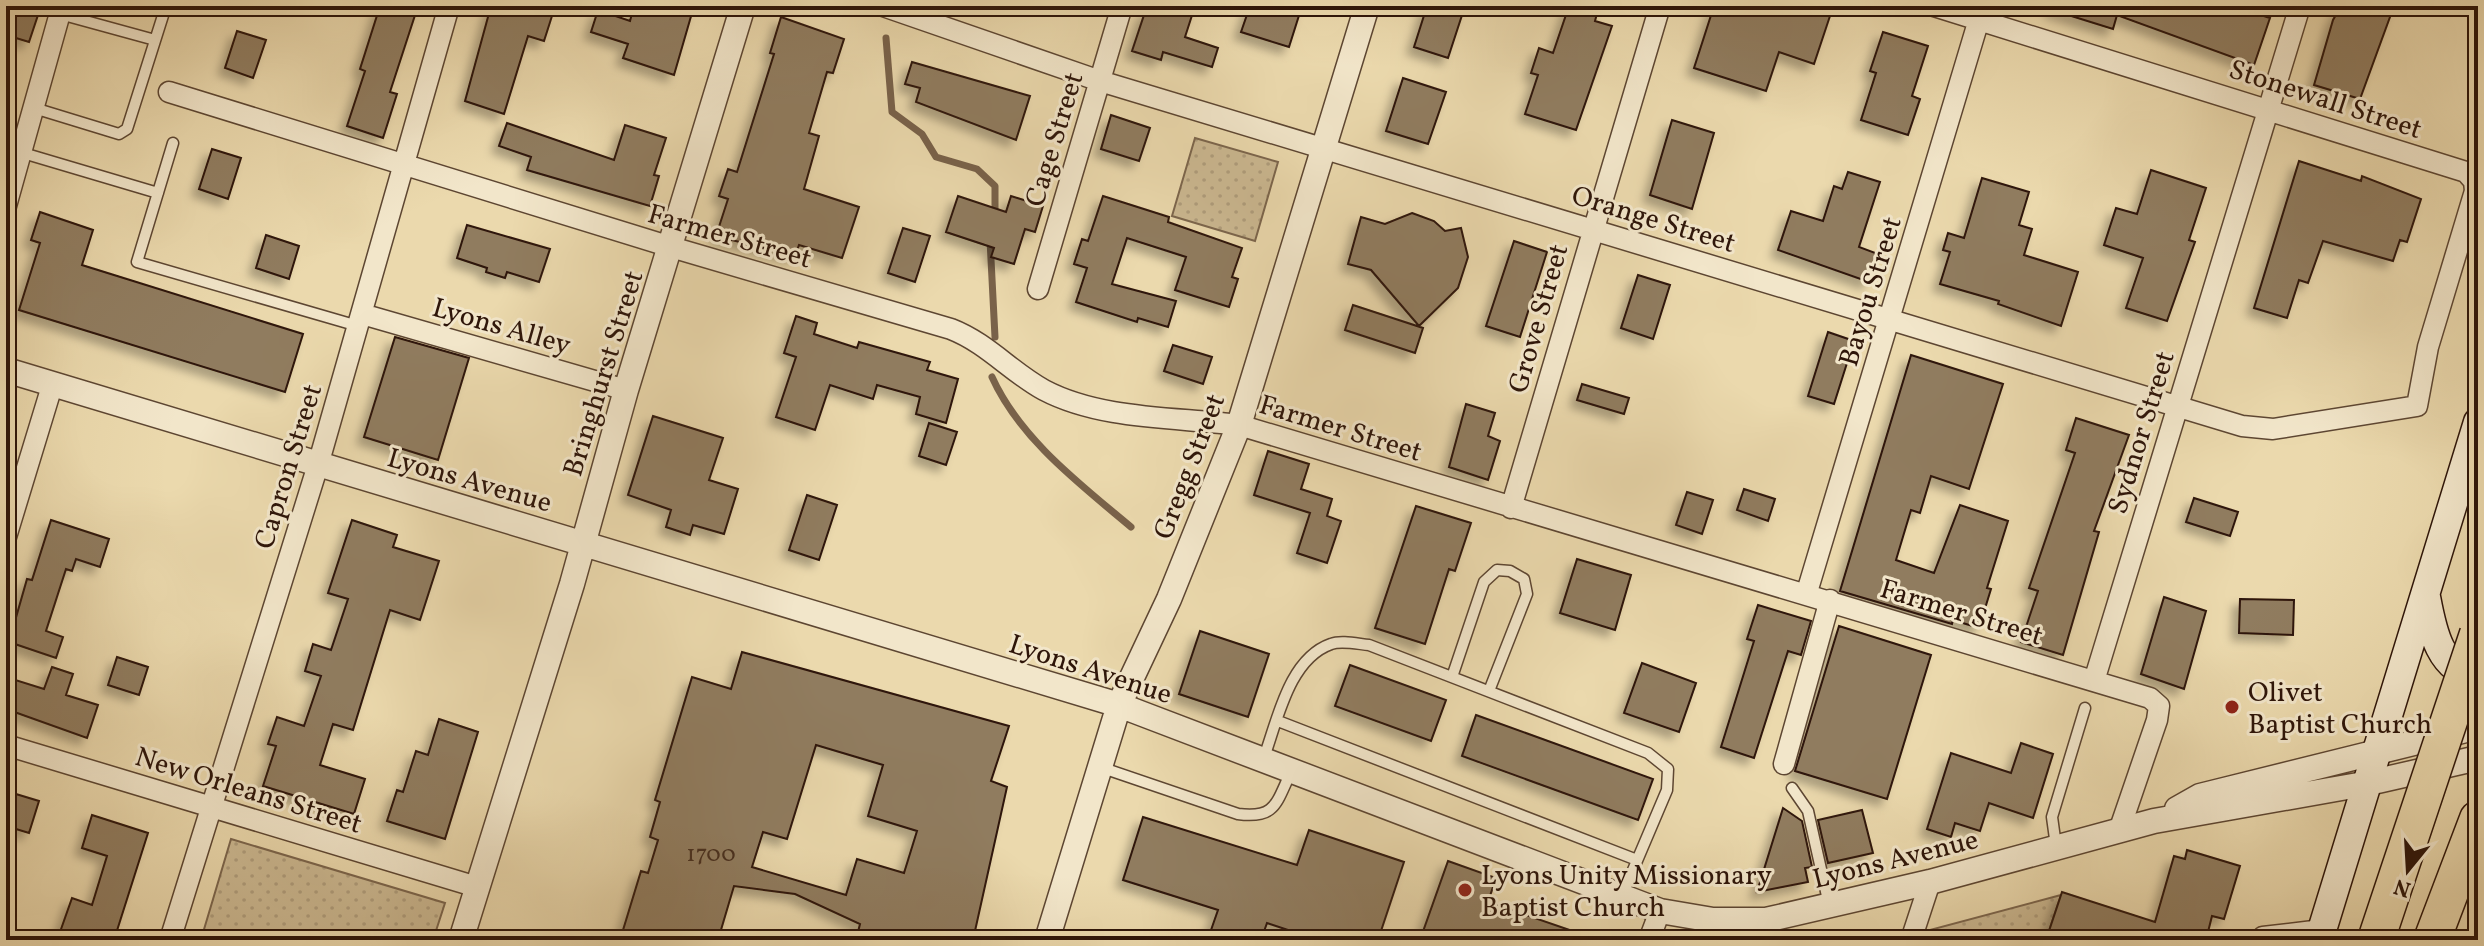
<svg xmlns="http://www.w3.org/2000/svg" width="2484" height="946" font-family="Vollkorn,serif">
	<defs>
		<pattern id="grass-dots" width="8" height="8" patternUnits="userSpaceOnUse" patternTransform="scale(2)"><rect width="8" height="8" fill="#cbb891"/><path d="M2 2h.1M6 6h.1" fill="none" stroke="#af9d7c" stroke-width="1.8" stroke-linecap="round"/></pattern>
		<filter id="shadow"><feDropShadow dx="-7" dy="7" stdDeviation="4" flood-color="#0004"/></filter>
	</defs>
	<rect width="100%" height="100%" fill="#ebd9ad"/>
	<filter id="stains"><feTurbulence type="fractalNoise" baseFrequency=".0025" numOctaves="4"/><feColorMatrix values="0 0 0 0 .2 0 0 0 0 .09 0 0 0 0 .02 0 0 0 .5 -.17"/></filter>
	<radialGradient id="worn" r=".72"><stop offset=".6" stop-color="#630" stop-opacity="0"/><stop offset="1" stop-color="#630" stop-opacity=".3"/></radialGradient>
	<!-- grass -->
	<path fill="url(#grass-dots)" stroke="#7c664d" stroke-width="2" d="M1195,138L1278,162L1255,241L1172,216Z
		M231,839L445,903L433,940H216L202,936Z
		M2061,895L2046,940H1923L1926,931Z"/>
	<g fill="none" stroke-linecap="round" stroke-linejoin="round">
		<!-- stream -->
		<path stroke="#79624a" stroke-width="7" d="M886,38L892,112L922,134L936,157L977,169L995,186V216
			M990,240L995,337
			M992,377C1020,439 1080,484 1131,527"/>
	</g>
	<!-- building -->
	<path fill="#907b5e" stroke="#2e1509" stroke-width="2" fill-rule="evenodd" filter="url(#shadow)" d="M6,6H41L29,42L6,35Z
		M380,6H418L390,92L397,94L383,138L347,126L365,71L360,69Z
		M491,6H522L552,16L544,41L528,36L504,114L465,101Z
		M634,6H694L674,75L623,58L628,44L591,32L598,10L630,21Z
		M1152,6H1195L1185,37L1218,48L1212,67L1163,52L1161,60L1132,51L1145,12L1150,13Z
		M1250,6H1302L1289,47L1241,32Z
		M1427,6H1465L1448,58L1414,47Z
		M1569,6H1599L1595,21L1612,26L1576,130L1525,114L1538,75L1531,73L1539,48L1553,53Z
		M1714,6H1800L1830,16L1814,64L1779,52L1766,91L1694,68Z
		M2052,6H2233L2270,18L2254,65L2117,15L2113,29L2052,10Z
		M2341,6H2394L2360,99L2314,85L2333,20Z
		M781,17L844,39L833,73L827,72L809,133L819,136L804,189L859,207L842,258L799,245L795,256L716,236L728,199L719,196L728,169L737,172L774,54L770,53Z
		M237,31L266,40L253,78L225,68Z
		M1883,32L1928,46L1912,96L1920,99L1908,135L1861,120L1876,73L1870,71Z
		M912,62L1030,96L1016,140L916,102L920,88L905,84Z
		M1403,78L1446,92L1428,144L1386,131Z
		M1111,115L1150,128L1139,161L1101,149Z
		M1672,120L1714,133L1692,209L1650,195Z
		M507,123L614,160L625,125L666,138L654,175L659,176L650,206L527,170L531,157L499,146Z
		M212,149L241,158L228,199L199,189Z
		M2299,161L2361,181L2362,176L2421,199L2407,242L2400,240L2393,261L2323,241L2308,283L2299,280L2287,318L2254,308Z
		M2151,170L2206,188L2189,240L2195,242L2167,321L2126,308L2143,258L2104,245L2116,208L2137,214Z
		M1848,172L1880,182L1859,247L1878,254L1869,282L1778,250L1791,211L1823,221L1834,186L1842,189Z
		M1982,178L2029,192L2019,225L2032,229L2024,255L2078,272L2061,326L1998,304L1999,301L1940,284L1950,252L1943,250L1948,233L1964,238Z
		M958,196L1006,212L1011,196L1043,206L1035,232L1025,229L1014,264L991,257L994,248L946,232Z
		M1103,196L1169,217L1168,222L1242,248L1232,277L1238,279L1229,307L1175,290L1186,257L1127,238L1112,284L1176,301L1168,327L1138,318L1137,322L1076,302L1087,268L1074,264L1082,239L1088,241Z
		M40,212L93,230L82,265L303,334L285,392L19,310L40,243L31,240Z
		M1412,213L1434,221L1445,231L1461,228L1468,257L1458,288L1419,326L1371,270L1348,264L1361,217L1385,224Z
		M467,225L550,249L539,282L507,272L505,278L486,272L487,268L457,258Z
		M903,228L930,236L915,282L888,273Z
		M266,235L299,246L289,279L256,268Z
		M1514,241L1547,252L1520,337L1486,326Z
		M1638,275L1670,285L1653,339L1621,328Z
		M1353,305L1423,328L1415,353L1345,330Z
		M796,316L817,323L814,334L857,348L859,342L930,362L927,370L958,379L946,423L916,414L920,397L877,385L873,399L830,385L815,430L776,417L796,357L784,353Z
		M1828,332L1854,341L1834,404L1808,396Z
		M395,337L469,358L438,460L364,437Z
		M1173,345L1212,357L1203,384L1164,371Z
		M1911,355L2003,384L1969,489L1931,476L1920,513L1911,510L1896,560L1934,573L1960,505L2008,521L1987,588L1991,589L1979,628L1953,620L1952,624L1840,591Z
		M1582,384L1629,398L1624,414L1577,400Z
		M1466,404L1495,413L1488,436L1500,441L1488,480L1449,467Z
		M653,416L723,438L709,480L738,489L724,534L693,525L690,535L666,527L671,510L628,495Z
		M2076,418L2129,435L2094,531L2099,532L2063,655L2021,642L2038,591L2029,588L2075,453L2066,450Z
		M929,423L957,432L946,465L919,456Z
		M1268,451L1309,464L1301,489L1332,499L1327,516L1341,521L1327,563L1297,553L1310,513L1254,495Z
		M1744,489L1775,499L1768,521L1737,510Z
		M1687,492L1713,500L1702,534L1676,525Z
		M807,495L837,505L819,560L789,550Z
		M2194,498L2238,512L2230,536L2186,522Z
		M1416,506L1471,523L1455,571L1449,569L1425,644L1375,628Z
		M51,520L109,539L100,567L76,559L72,571L66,569L46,631L63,637L56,658L9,642L27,579L32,580Z
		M352,520L397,535L393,547L439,561L420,620L390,610L353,730L333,724L320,765L365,779L354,814L263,786L276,746L268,744L277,717L304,726L321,676L305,671L313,644L331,650L348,599L328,593Z
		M1577,559L1631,575L1615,630L1560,613Z
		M2164,597L2206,611L2184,689L2141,674Z
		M2240,599L2294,600L2293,635L2239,633Z
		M1758,605L1811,621L1801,655L1788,651L1754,758L1721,747L1754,641L1747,639Z
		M1839,626L1931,655L1887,799L1795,771Z
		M1200,631L1269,654L1248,717L1179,694Z
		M742,652L1009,726L991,781L1007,787L973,940H856L860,924L795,894L734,886L718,940H620L641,871L648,873L658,840L650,837L660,802L655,800L692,677L731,689ZM816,745L883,765L868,816L917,831L904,873L857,859L846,895L752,867L763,832L787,839Z
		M117,657L148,667L139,695L108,685Z
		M1642,663L1696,683L1679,732L1624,713Z
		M1350,665L1446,700L1431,741L1335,706Z
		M52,667L73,674L66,695L98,705L87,738L6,709V677L44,689Z
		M1476,715L1653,779L1638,820L1462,756Z
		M439,719L478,732L445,839L387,821L397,790L403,792L416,751L428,755Z
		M2021,743L2053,754L2033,818L1989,803L1980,831L1955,823L1951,837L1927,829L1951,753L2011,773Z
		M6,791L39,801L29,833L6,826Z
		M1783,808L1802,821L1812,867L1805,868L1808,882L1757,892Z
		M1862,810L1873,853L1828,863L1818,820Z
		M92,815L148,833L114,940H84L60,932L72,898L92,905L107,856L82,848Z
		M1143,817L1297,865L1309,830L1404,862L1378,940H1318L1267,923L1261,940H1234L1210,933L1218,910L1123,880Z
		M2187,850L2240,866L2224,919L2212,916L2207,936L2046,940L2062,892L2155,922L2174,856L2185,859Z
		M1448,861L1496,878L1488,902L1590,937V940H1420Z"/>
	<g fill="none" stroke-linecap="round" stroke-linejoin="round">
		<!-- service casing -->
		<g stroke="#5d4632" stroke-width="13">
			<path id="service" d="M60,14L155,40
				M34,108L119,134L127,129L166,6
				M173,143L137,262L358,326
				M23,153L158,193
				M1452,677L1484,582L1497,570L1510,571L1524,579L1527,594L1489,691
				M1278,721L1637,860
				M1263,760C1277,723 1288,659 1331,644C1341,640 1358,644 1369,645L1648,753L1668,769L1667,790L1622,896
				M1100,767L1238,814C1276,819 1276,803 1291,772
				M1792,788L1808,811L1829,905
				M2056,846L2052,817L2085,708"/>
		</g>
		<!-- minor casing -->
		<g stroke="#5d4632" stroke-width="23">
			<path id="minor" d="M883,6L1100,81L2242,426L2273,429L2417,406L2428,347L2475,191L2474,181L2466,172L1934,6
				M169,92L671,247L951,329C987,343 1011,372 1044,390C1101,420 1176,417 1239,425L2150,698L2159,706L2157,720L2119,831
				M6,206L62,6
				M1038,289L1122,6
				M362,314L626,390
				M1511,508L1660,6
				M6,537L52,386
				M1807,592L1983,6
				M2094,681L2300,6
				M6,745L477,887
				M1784,764L1830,600
				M170,940L318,465L449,6
				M1649,940L1660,911
				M1911,940L1930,882
				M2262,940L2263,937L2322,930"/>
		</g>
		<!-- tertiary casing -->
		<g stroke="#5d4632" stroke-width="27">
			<path id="tertiary" d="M6,370L1119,705L1660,911L1713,920H1766L1930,882L2154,821L2364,784L2478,758
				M2177,809L2200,796L2478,727
				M461,940L572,584L626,390L743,6
				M1047,940L1119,705L1169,599L1239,425L1367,6"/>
		</g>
		<!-- secondary casing -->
		<g stroke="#2e1509" stroke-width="31">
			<path id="secondary" d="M2426,597C2432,629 2439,671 2478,676
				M2319,940L2478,422"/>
		</g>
		<!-- motorway casing -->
		<g stroke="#2e1509" stroke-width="39">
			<path id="motorway" d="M2432,940L2478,819"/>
		</g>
		<!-- service -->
		<use href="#service" stroke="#f2e6ca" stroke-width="10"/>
		<!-- minor -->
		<use href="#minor" stroke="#f2e6ca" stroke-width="20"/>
		<!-- tertiary -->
		<use href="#tertiary" stroke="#f2e6ca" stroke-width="24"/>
		<!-- secondary -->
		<use href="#secondary" stroke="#f2e6ca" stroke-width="28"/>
		<!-- motorway -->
		<use href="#motorway" stroke="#ebd9ad" stroke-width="36"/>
		<!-- motorway-bridge casing -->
		<g stroke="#2e1509" stroke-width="39" stroke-linecap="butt">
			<path id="motorway-bridge" d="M2376,940L2478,634"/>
		</g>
		<!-- motorway-bridge -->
		<use href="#motorway-bridge" stroke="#ebd9ad" stroke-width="36"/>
	</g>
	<!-- markers -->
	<g fill="#8f2418" stroke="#f2e6ca" stroke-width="3">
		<circle cx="2232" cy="707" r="8"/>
		<circle cx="1465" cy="890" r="8"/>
	</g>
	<g text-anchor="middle" stroke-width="6" stroke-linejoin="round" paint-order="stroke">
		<!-- number labels -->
		<g font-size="24" fill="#462e1e">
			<text x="711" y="861">1700</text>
		</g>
		<!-- street labels -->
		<g font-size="28" fill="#2e1509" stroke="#f2e6ca">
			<text transform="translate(2326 98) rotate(18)" y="10">Stonewall Street</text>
			<text transform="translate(1053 139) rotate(-73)" y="10">Cage Street</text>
			<text transform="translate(1654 218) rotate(17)" y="10">Orange Street</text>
			<text transform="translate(730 235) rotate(16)" y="10">Farmer Street</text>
			<text transform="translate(1869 291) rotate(-73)" y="10">Bayou Street</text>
			<text transform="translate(1537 318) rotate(-74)" y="10">Grove Street</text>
			<text transform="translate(502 325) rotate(16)" y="10">Lyons Alley</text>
			<text transform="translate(602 373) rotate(-73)" y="10">Bringhurst Street</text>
			<text transform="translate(1341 427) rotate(17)" y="10">Farmer Street</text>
			<text transform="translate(2140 432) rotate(-73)" y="10">Sydnor Street</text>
			<text transform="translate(287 466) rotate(-73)" y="10">Capron Street</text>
			<text transform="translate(1188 466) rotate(-69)" y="10">Gregg Street</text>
			<text transform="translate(470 479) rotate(16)" y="10">Lyons Avenue</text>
			<text transform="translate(1962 611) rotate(17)" y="10">Farmer Street</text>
			<text transform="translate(1091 668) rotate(18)" y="10">Lyons Avenue</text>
			<text transform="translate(249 789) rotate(17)" y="10">New Orleans Street</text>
			<text transform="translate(1895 858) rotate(-14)" y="10">Lyons Avenue</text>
		</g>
		<!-- poi labels -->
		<g font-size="28" fill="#2e1509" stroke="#f2e6ca" text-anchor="start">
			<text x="2248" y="701">Olivet<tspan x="2248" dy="32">Baptist Church</tspan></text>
			<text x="1481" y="884">Lyons Unity Missionary<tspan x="1481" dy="32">Baptist Church</tspan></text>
		</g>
	</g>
	<!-- margin -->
	<rect width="2484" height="946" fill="none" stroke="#ebd9ad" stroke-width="32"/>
	<rect x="8" y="8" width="2468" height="930" fill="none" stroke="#2e1509" stroke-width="4"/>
	<rect x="16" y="16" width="2452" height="914" fill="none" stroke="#2e1509" stroke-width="2"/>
	<!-- north arrow -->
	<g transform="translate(2408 870) rotate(198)" stroke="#f2e6ca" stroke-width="6" paint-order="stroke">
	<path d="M0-6L14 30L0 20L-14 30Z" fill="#2e1509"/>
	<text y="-12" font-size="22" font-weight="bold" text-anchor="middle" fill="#2e1509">N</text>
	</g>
	<rect width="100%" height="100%" filter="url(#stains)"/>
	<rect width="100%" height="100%" fill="url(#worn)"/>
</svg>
